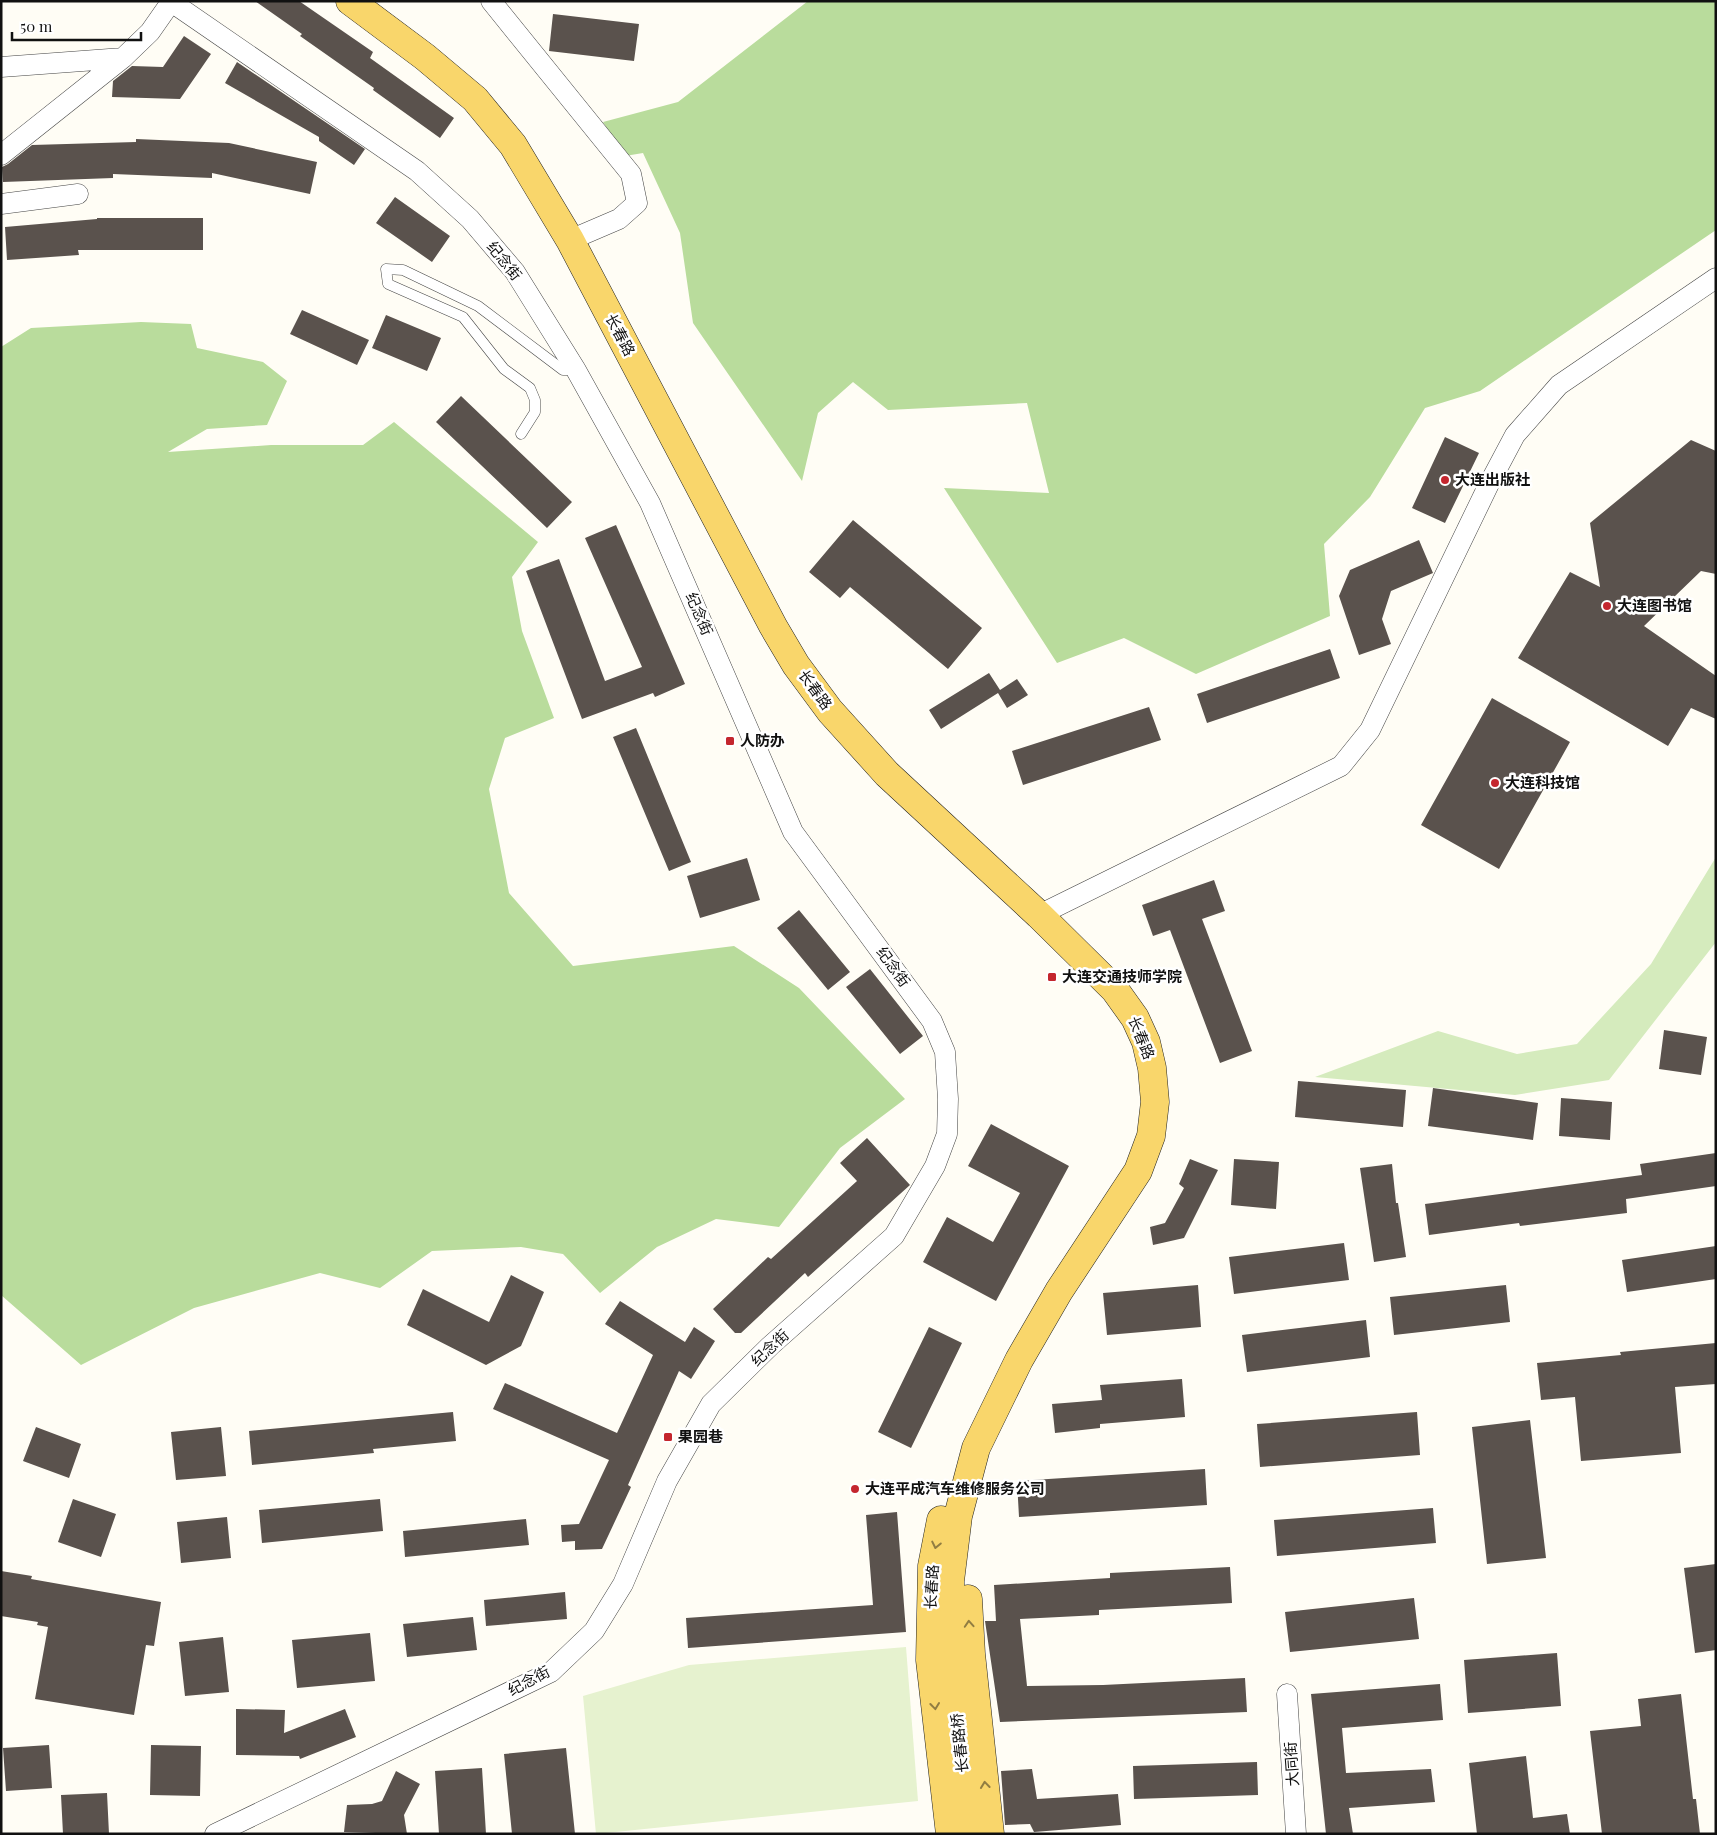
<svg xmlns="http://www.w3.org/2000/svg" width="1717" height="1835" font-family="'Playfair Display','Noto Sans SC',serif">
	<rect width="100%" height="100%" fill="#fffdf5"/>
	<!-- green -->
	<path fill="#d5ebbd" d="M1716,857V942L1609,1080L1515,1095L1315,1077L1438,1031L1517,1054L1577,1044L1651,964Z"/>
	<!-- forest -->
	<path fill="#b9dc9c" d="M808,1H1716V230L1480,391L1425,408L1370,497L1324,544L1330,616L1196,674L1124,638L1057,663L944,488L1049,493L1027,403L888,410L853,382L818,413L802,481L693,323L680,233L643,153L625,156L603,122L678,102Z
		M141,322L191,324L197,348L263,362L287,381L267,425L207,429L168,452L271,445H363L394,422L538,542L512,577L522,631L554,718L505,738L489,789L509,893L573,966L734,946L799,988L905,1099L840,1148L779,1227L716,1219L657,1247L600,1293L563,1254L521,1247L432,1251L380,1288L320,1273L194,1308L81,1365L1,1295V347L31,328Z"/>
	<!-- pitch -->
	<path fill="#e6f2cf" d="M906,1647L918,1801L596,1834L583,1696L689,1665Z"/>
	<!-- building -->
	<path fill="#5a524d" d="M255,1H299L373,52L370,58L454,118L440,138L373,90L374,88L300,36L302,34Z
		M553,14L639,24L634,61L549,51Z
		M184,36L211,54L180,99L112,97L113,81L132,66L163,67Z
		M237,62L365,149L354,165L319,141V137L225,83Z
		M136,139L229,143L317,162L310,194L212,173V178L113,174V178L3,182L2,167L8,164L32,145L136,142Z
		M395,197L450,236L432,262L376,223Z
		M97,218H203V250H78L79,255L7,260L5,227L97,219Z
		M302,310L369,340L357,365L290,334Z
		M386,315L441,338L427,371L372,348Z
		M461,396L572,502L547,528L436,422Z
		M1445,437L1479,453L1445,523L1412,508Z
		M1691,440L1716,451V574L1701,571L1644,626L1716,676V719L1691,708L1668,746L1518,658L1570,572L1600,587L1590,523Z
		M853,520L982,628L948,669L850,587L840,598L809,572Z
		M616,525L685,684L655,697L653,693L582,719L526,571L559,559L605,681L642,667L585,538Z
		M1419,540L1433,573L1391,591L1382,619L1391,644L1359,655L1339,596L1350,570Z
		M1330,649L1340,678L1207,723L1197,694Z
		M989,673L1000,690L1017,679L1028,695L1007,708L998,693L941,729L929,710Z
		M1492,698L1570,742L1499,869L1421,825Z
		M1149,707L1161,740L1023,785L1012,751Z
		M636,728L691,862L669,871L613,737Z
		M747,858L760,900L700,918L687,876Z
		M1214,880L1225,911L1202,919L1252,1051L1220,1063L1170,930L1153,936L1142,905Z
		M799,910L850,972L828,990L777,928Z
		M870,969L923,1036L900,1054L846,987Z
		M1664,1030L1707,1037L1701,1075L1659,1069Z
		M1298,1081L1406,1090L1403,1127L1295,1117Z
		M1433,1088L1538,1103L1533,1140L1428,1126Z
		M1561,1098L1612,1102L1610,1140L1559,1136Z
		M991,1124L1069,1166L996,1301L923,1262L947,1217L993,1242L1020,1193L968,1166Z
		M867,1138L910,1185L808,1277L805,1273L741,1333H735L713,1309L768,1257L771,1259L857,1181L840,1163Z
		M1716,1153V1186L1626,1199L1627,1213L1520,1226L1519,1223L1429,1235L1425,1204L1642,1175L1640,1164Z
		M1190,1159L1218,1170L1184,1238L1153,1245L1150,1227L1165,1223L1184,1188L1179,1184Z
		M1234,1159L1279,1162L1276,1209L1231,1205Z
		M1392,1164L1396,1203H1398L1406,1257L1374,1262L1360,1168Z
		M1344,1243L1349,1280L1234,1294L1229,1257Z
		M1716,1246V1279L1627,1292L1622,1260Z
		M511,1275L544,1292L521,1346L486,1365L407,1325L423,1289L489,1322Z
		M1198,1285L1201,1327L1107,1335L1103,1293Z
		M1506,1285L1510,1322L1394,1335L1390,1297Z
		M620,1301L685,1342L694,1327L715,1341L691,1379L679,1371L628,1485L631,1487L602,1549L575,1550V1541L562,1542L561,1525L579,1524L609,1460L493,1409L505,1383L617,1433L653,1355L605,1324Z
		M1366,1320L1370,1357L1247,1372L1242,1335Z
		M929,1327L962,1343L911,1448L878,1432Z
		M1716,1343V1384L1675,1387L1681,1453L1581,1461L1575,1397L1541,1400L1537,1363L1621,1355L1620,1352Z
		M1182,1379L1185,1417L1100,1424V1428L1055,1433L1052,1404L1102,1400L1100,1385Z
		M453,1412L456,1441L373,1449L374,1453L252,1465L249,1431Z
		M1417,1412L1420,1455L1260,1467L1257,1424Z
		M1530,1420L1546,1558L1487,1564L1472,1427Z
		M36,1427L81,1444L69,1478L23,1461Z
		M221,1427L226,1476L176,1480L171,1432Z
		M1205,1469L1207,1505L1019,1517L1017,1481Z
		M73,1499L116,1514L101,1557L58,1542Z
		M380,1499L383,1531L262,1543L259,1510Z
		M1433,1508L1436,1543L1277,1556L1274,1520Z
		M897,1512L906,1632L688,1648L686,1618L873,1605L866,1515Z
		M227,1517L231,1558L181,1563L177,1522Z
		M526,1519L529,1545L405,1557L403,1531Z
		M1716,1564V1650L1695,1653L1684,1568Z
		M1230,1567L1232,1603L1099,1610V1615L1020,1619L1027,1686L1103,1685L1245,1678L1247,1712L1000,1722L985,1621H996L994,1585L1110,1578V1573Z
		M1,1571L32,1576L31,1579L161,1602L154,1646L146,1645L134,1715L35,1699L48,1627L37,1625L38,1622L1,1616Z
		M565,1592L567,1619L486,1626L484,1600Z
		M1414,1598L1419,1639L1290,1652L1285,1612Z
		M473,1617L477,1650L407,1657L403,1624Z
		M370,1633L375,1681L297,1688L292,1640Z
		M223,1637L229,1692L185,1696L179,1642Z
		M1557,1653L1561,1706L1468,1713L1464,1660Z
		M1440,1684L1443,1720L1342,1728L1346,1773L1431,1769L1435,1802L1349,1808L1353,1834H1326L1311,1694Z
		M1681,1694L1693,1799H1696L1700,1834H1602L1590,1731L1641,1726L1638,1699Z
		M236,1709L285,1710L284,1733L345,1709L356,1737L300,1759L299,1756L236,1755Z
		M49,1745L52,1788L6,1791L3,1748Z
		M151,1745L201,1746L200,1796L150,1795Z
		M566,1748L575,1834H512L504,1754Z
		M1526,1756L1533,1818L1567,1814L1570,1834H1477L1469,1763Z
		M1257,1762L1258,1795L1134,1799L1133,1766Z
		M482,1768L486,1834H439L435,1771Z
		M1032,1769L1037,1799L1118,1794L1121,1825L1034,1832L1030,1824L1005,1825L1001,1771Z
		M396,1771L420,1784L404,1815L407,1834L344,1832L347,1805L372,1804L382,1801Z
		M107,1793L109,1834H63L61,1795Z"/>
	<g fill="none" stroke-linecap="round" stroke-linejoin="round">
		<!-- lane casing -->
		<g stroke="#444" stroke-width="11">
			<path id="lane" d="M521,434L535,412V400L530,388L504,369L463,317L388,284L386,269L403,270L478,306L563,370H576"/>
		</g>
		<!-- street casing -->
		<g stroke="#444" stroke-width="21">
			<path id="street" d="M170,1L417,171L470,219L515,272L576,370L650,503L793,832L932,1021L945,1052L948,1099L947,1134L935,1166L894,1236L770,1346L711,1404L667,1481L623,1584L594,1631L551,1672L215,1834
				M491,1L631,174L637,203L619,219L570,240
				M1,67L123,58L150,32L171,2
				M1,155L123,58
				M1,204L78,194
				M1039,915L1341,766L1370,730L1489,484L1515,435L1559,385L1716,278
				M1287,1694L1296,1834"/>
		</g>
		<!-- primary casing -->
		<g stroke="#222" stroke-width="29">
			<path id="primary" d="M350,1L425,57L475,99L513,145L570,240L773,626L796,665L830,711L887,774L1039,915L1115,990L1135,1018L1146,1042L1152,1068L1155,1102L1151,1136L1138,1171L1059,1291L1019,1360L976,1448L958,1516L950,1581L951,1653L970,1834
				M941,1520L932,1566L930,1660L950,1834
				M968,1599L971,1654L990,1834"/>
		</g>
		<!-- lane -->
		<use href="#lane" stroke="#fff" stroke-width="10"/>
		<!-- street -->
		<use href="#street" stroke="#fff" stroke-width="20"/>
		<!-- primary -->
		<use href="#primary" stroke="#f9d66b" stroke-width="28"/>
	</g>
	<!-- one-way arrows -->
	<defs><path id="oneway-chevron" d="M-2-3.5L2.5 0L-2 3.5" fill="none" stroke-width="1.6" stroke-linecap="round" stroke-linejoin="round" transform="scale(1.25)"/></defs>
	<g stroke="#917d42">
		<use href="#oneway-chevron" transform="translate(936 1545) rotate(102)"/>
		<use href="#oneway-chevron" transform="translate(969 1624) rotate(-94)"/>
		<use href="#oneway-chevron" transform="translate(935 1706) rotate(83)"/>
		<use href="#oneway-chevron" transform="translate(985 1785) rotate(-96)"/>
	</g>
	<!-- markers -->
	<g fill="#c4262e" stroke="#fff" stroke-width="2">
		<circle cx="1445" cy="480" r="5"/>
		<circle cx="1607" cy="606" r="5"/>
		<rect x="725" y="736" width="10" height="10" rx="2.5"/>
		<circle cx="1495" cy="783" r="5"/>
		<rect x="1047" y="972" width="10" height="10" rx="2.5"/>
		<rect x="663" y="1432" width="10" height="10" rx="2.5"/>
		<circle cx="855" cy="1489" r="5"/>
	</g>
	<g text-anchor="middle" stroke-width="5" stroke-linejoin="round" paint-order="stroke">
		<!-- street labels -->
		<g font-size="15" fill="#111" stroke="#fff">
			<text transform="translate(504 261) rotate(51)" y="5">纪念街</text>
			<text transform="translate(620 335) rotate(62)" y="5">长春路</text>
			<text transform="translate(699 614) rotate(67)" y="5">纪念街</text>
			<text transform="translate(815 690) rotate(54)" y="5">长春路</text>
			<text transform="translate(893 967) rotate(54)" y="5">纪念街</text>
			<text transform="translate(1141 1038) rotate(68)" y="5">长春路</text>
			<text transform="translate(770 1348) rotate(-43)" y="5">纪念街</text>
			<text transform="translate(932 1587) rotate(-87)" y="5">长春路</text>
			<text transform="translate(529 1681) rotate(-28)" y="5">纪念街</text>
			<text transform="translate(960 1743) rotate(-96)" y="5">长春路桥</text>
			<text transform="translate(1292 1764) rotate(-94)" y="5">大同街</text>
		</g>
		<!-- poi labels -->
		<g font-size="15" font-weight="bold" fill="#111" stroke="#fff" text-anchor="start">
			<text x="1455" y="485">大连出版社</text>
			<text x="1617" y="611">大连图书馆</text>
			<text x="740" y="746">人防办</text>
			<text x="1505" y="788">大连科技馆</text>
			<text x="1062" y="982">大连交通技师学院</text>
			<text x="678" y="1442">果园巷</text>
			<text x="865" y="1494">大连平成汽车维修服务公司</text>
		</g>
	</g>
	<!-- border -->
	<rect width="1717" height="1835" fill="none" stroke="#111111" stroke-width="5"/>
	<!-- scale -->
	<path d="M12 32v8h129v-8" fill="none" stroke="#111111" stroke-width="2.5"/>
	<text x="20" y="32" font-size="15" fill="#111111" stroke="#ffffff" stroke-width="4" paint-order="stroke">50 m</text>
</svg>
